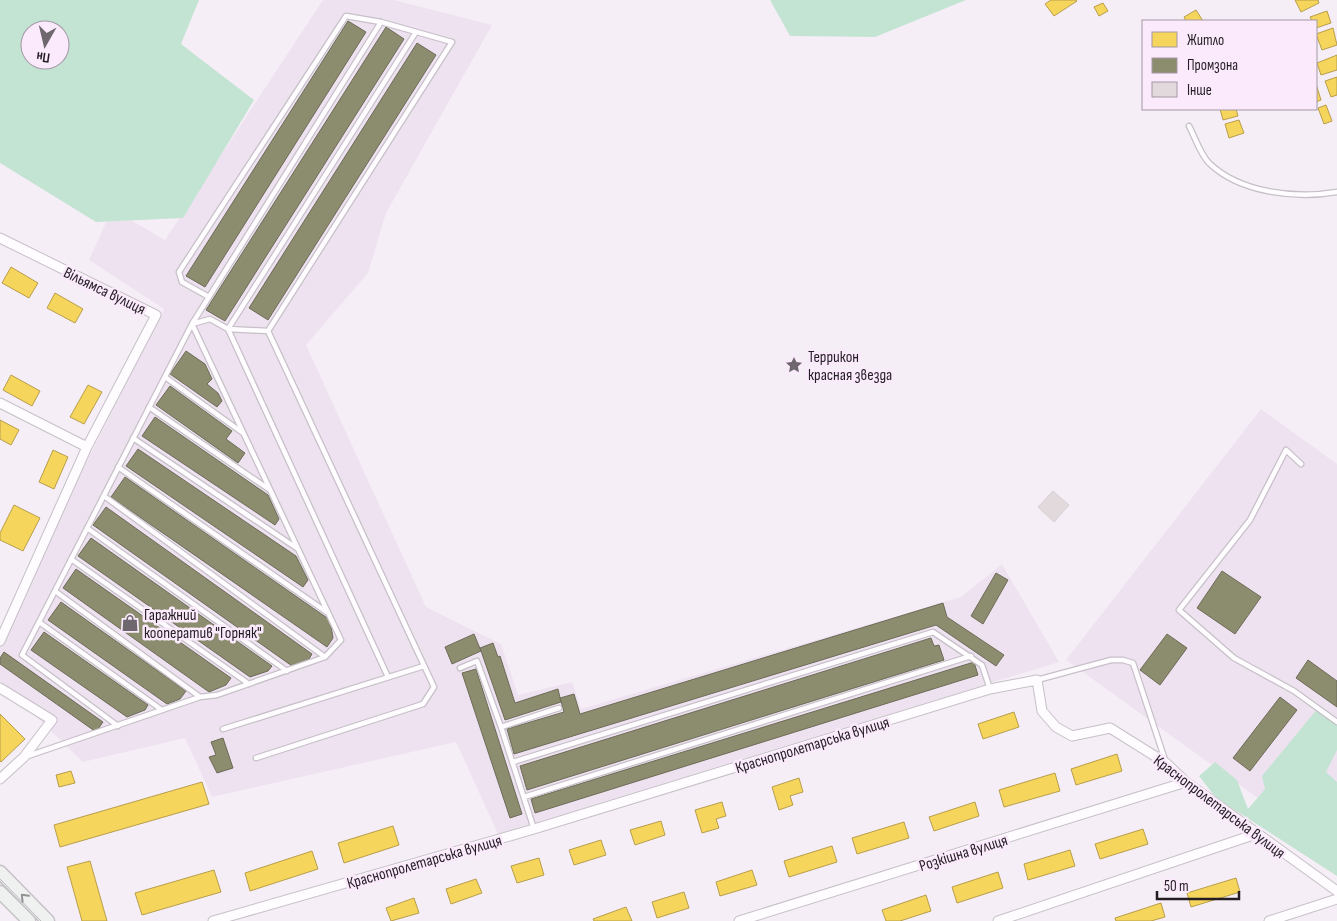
<svg xmlns="http://www.w3.org/2000/svg" width="1337" height="921" font-family="'Sofia Sans Condensed',sans-serif">
	<rect width="100%" height="100%" fill="#f6eef7"/>
	<!-- industrial -->
	<path fill="#eee2f1" d="M323,0H394L492,25L386,213L368,273L306,345L426,607L501,644L518,695L572,682L581,709L961,597L1002,564L1059,662L498,834L456,742L212,797L185,738L83,762L0,682V633L164,309L89,260L112,209L165,240Z
		M1261,409L1337,464V855L1066,660Z"/>
	<!-- green -->
	<path fill="#c4e4d3" fill-rule="evenodd" d="M0,0H199L181,44L254,100L183,218L96,222L0,163ZM30,30H60V60H30Z
		M770,0H966L875,37L790,36Z
		M1318,708L1337,719V750L1326,772L1337,782V876L1216,798L1199,776L1215,762L1237,780L1248,809L1265,789L1262,776Z"/>
	<!-- homes -->
	<path fill="#f6d55c" stroke="#b79e4b" d="M1051,0H1076L1077,1L1054,16L1045,4Z
		M1295,0H1318L1319,3L1301,12Z
		M1103,3L1108,11L1099,16L1094,7Z
		M1196,10L1203,21H1186L1184,17Z
		M1327,11L1331,23L1316,28V21H1312L1310,17Z
		M1333,28L1337,45L1322,50L1316,34Z
		M1337,55V70L1321,75L1317,63Z
		M1337,77V95L1331,97L1325,81Z
		M1316,84L1321,100L1316,102Z
		M1326,105L1332,121L1324,124L1318,108Z
		M1220,109H1236L1238,116L1223,120Z
		M1239,120L1244,133L1229,138L1225,124Z
		M11,267L38,283L29,298L2,283Z
		M55,293L83,309L75,323L47,308Z
		M11,375L40,391L32,406L3,390Z
		M88,385L102,392L84,424L70,417Z
		M0,420L19,430L11,445L0,439Z
		M53,450L68,457L54,489L39,482Z
		M14,505L40,518L23,551L0,540V533Z
		M1014,712L1019,727L983,739L978,724Z
		M0,714L25,739L1,762L0,761Z
		M1117,754L1122,771L1076,785L1071,769Z
		M71,771L75,783L59,787L56,775Z
		M1055,773L1060,791L1004,807L999,790Z
		M799,778L803,792L790,796L793,805L779,810L772,787Z
		M202,782L209,804L60,847L54,825Z
		M722,802L726,816L716,819L719,828L702,833L695,810Z
		M975,802L979,816L934,831L929,817Z
		M661,821L665,835L635,845L630,830Z
		M904,822L909,838L857,854L852,838Z
		M393,826L399,845L344,863L338,843Z
		M1143,829L1148,844L1100,859L1095,844Z
		M601,840L606,855L574,865L569,850Z
		M832,846L837,862L789,877L784,861Z
		M1070,850L1075,866L1028,880L1024,864Z
		M312,851L318,869L250,891L245,873Z
		M539,858L544,875L517,883L511,866Z
		M90,861L107,921H82L67,867Z
		M214,870L221,892L142,915L135,893Z
		M752,870L757,885L720,896L716,882Z
		M998,872L1003,888L957,903L952,887Z
		M1236,878L1240,892L1191,907L1187,893Z
		M476,879L482,893L451,904L446,889Z
		M684,892L689,908L657,918L652,902Z
		M926,895L931,911L900,921H886L882,910Z
		M414,898L419,913L391,921L386,908Z
		M1161,903L1165,917L1151,921H1116L1115,918Z
		M626,907L632,921H594L593,919Z"/>
	<!-- industry -->
	<path fill="#8c8c6e" stroke="#6d6b58" d="M348,21L366,32L205,287L186,276Z
		M386,27L404,39L225,321L206,310Z
		M417,43L436,55L268,320L249,308Z
		M186,351L205,364L212,379L207,384L218,393L222,401L217,407L170,374Z
		M170,386L232,431L226,439L245,453L238,463L156,405Z
		M155,417L268,495L279,519L275,525L142,436Z
		M138,449L296,556L308,580L303,587L126,466Z
		M125,477L330,620L333,638L327,647L111,497Z
		M106,507L312,654L309,659L292,666L93,525Z
		M91,538L272,666L268,671L250,677L78,556Z
		M76,569L231,678L226,685L209,692L63,588Z
		M1222,571L1261,597L1235,634L1197,608Z
		M996,573L1008,580L983,624L971,616Z
		M61,602L186,691L180,699L167,704L48,620Z
		M943,603L947,617L1004,655L996,666L936,625L514,754L507,729L564,712L560,698L574,694L580,714Z
		M44,632L148,705L145,710L127,717L31,650Z
		M474,634L481,651L452,664L445,647Z
		M1167,634L1187,648L1160,685L1140,670Z
		M931,638L934,646L939,645L944,660L527,790L520,766Z
		M493,643L498,657L500,656L515,703L558,689L561,702L505,720L480,648Z
		M4,652L103,722L96,732L0,664V658Z
		M1308,660L1337,681V707L1296,678Z
		M974,662L978,675L535,813L531,799Z
		M476,669L522,814L510,818L462,673Z
		M1280,697L1297,710L1250,771L1233,758Z
		M223,738L233,768L217,773L209,757L216,755L211,742Z"/>
	<!-- building -->
	<path fill="#e1d9db" stroke="#d6ced0" d="M1053,491L1069,505L1054,522L1038,507Z"/>
	<g fill="none" stroke-linecap="round" stroke-linejoin="round">
		<!-- service casing -->
		<g stroke="#c6c0c7" stroke-width="7">
			<path id="service" d="M1189,126C1195,137 1200,154 1209,163C1240,193 1296,199 1337,192
				M209,297L182,282L179,272L346,16L381,22L452,42L268,331
				M165,377L243,433
				M149,407L270,490
				M133,438L298,549
				M1301,464L1286,450L1250,520L1179,610L1234,658L1294,691L1337,722
				M118,467L328,613
				M104,496L325,657
				M87,528L287,671
				M71,559L249,684
				M55,591L200,697
				M39,622L162,710
				M460,668L477,661L501,727L534,829
				M1037,680L1111,660H1123L1133,663L1166,763
				M118,726L22,655L192,324L381,22
				M501,727L559,708
				M223,729L424,666
				M28,756L200,697L217,695L325,657L341,640L192,324L210,319L228,329L388,677
				M256,758L423,704L434,687L268,331L228,329L416,32
				M513,762L933,632L982,665L990,689
				M524,797L971,656"/>
		</g>
		<!-- minor casing -->
		<g stroke="#c6c0c7" stroke-width="11">
			<path id="minor" d="M0,238L156,315L87,447L0,641
				M0,403L87,447
				M0,688L52,720L24,757L0,779
				M213,921L534,829L990,689L1037,680L1042,711L1056,727L1072,736L1110,728L1166,763L1186,782L1337,891
				M739,921L1186,782
				M998,921L1256,834
				M1269,921L1337,899"/>
		</g>
		<!-- secondary casing -->
		<g stroke="#c6c0c7" stroke-width="15">
			<path id="secondary" d="M0,872L48,921
				M0,892L29,921"/>
		</g>
		<!-- service -->
		<use href="#service" stroke="#fefcfe" stroke-width="4.5"/>
		<!-- minor -->
		<use href="#minor" stroke="#fefcfe" stroke-width="9"/>
		<!-- secondary -->
		<use href="#secondary" stroke="#eef1f0" stroke-width="12"/>
		<!-- tram -->
		<path stroke="#bcbabc" stroke-width="1" d="M0,879L41,921"/>
	</g>
	<!-- one-way arrows -->
	<defs><path id="oneway-chevron" d="M-2-3.5L2.5 0L-2 3.5" fill="none" stroke-width="1.6" stroke-linecap="round" stroke-linejoin="round" transform="scale(1.25)"/></defs>
	<use stroke="#939294" href="#oneway-chevron" transform="translate(24 897) rotate(-134)"/>
	<!-- icons -->
	<defs>
		<g id="sight-bare" transform="scale(1.35)"><path d="M0-6L1.8-2.2L6-1.7L2.9 1.2L3.7 5.4L0 3.3L-3.7 5.4L-2.9 1.2L-6-1.7L-1.8-2.2Z" fill="#6e676e" stroke="#faeafb" stroke-width="2.5" paint-order="stroke"/></g>
		<g id="shop-bare" transform="scale(1.35)"><path d="M-5-2.5h2.3a2.7 3.5 0 0 1 5.4 0H5L5.5 6h-11ZM-1.5-2.5h3a1.5 2.3 0 0 0-3 0Z" fill="#6e676e" stroke="#faeafb" stroke-width="2.5" paint-order="stroke"/></g>
	</defs>
	<g fill-rule="evenodd">
		<use href="#sight-bare" x="794" y="365"/>
		<use href="#shop-bare" x="130" y="623"/>
	</g>
	<g text-anchor="middle" stroke-width="5" stroke-linejoin="round" paint-order="stroke">
		<!-- street labels -->
		<g font-size="16" fill="#241e24" stroke="#faeafb">
			<text transform="translate(105 290) rotate(26)" y="6">Вільямса вулиця</text>
			<text transform="translate(812 744) rotate(-17)" y="6">Краснопролетарська вулиця</text>
			<text transform="translate(1220 806) rotate(37)" y="6">Краснопролетарська вулиця</text>
			<text transform="translate(963 852) rotate(-17)" y="6">Розкішна вулиця</text>
			<text transform="translate(424 861) rotate(-16)" y="6">Краснопролетарська вулиця</text>
		</g>
		<!-- poi labels -->
		<g font-size="16" fill="#241e24" stroke="#faeafb" text-anchor="start">
			<text x="808" y="362">Террикон<tspan x="808" dy="18">красная звезда</tspan></text>
			<text x="144" y="620">Гаражний<tspan x="144" dy="18">кооператив "Горняк"</tspan></text>
		</g>
	</g>
	<!-- legend -->
	<rect x="1142" y="20" width="175" height="90" fill="#faeafb" stroke="#a498a5"/>
	<rect x="1152" y="32" width="25" height="15" fill="#f6d55c" stroke="#a498a5"/>
	<text x="1187" y="45" font-size="15" fill="#241e24">Житло</text>
	<rect x="1152" y="58" width="25" height="15" fill="#8c8c6e" stroke="#a498a5"/>
	<text x="1187" y="70" font-size="15" fill="#241e24">Промзона</text>
	<rect x="1152" y="82" width="25" height="15" fill="#e1d9db" stroke="#a498a5"/>
	<text x="1187" y="95" font-size="15" fill="#241e24">Інше</text>
	<!-- north arrow -->
	<g transform="translate(45 45) rotate(188)"><circle r="24" fill="#faeafb" stroke="#a498a5"/>
	<path d="M0-4L9 19L0 12L-9 19Z" fill="#6e676e"/>
	<text y="-8" font-size="14" font-weight="bold" text-anchor="middle" fill="#241e24">Пн</text>
	</g>
	<!-- scale -->
	<path d="M1157 891v8h82v-8" fill="none" stroke="#241e24" stroke-width="2.5"/>
	<text x="1164" y="891" font-size="15" fill="#241e24" stroke="#faeafb" stroke-width="4" paint-order="stroke">50 m</text>
</svg>
